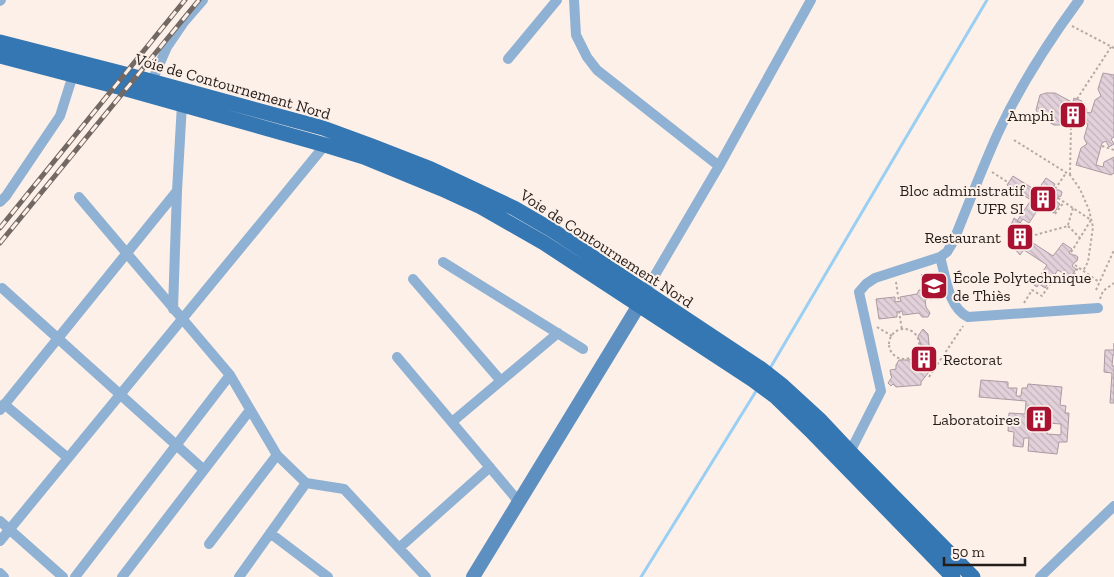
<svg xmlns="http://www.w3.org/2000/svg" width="1114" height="577" font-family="'Zilla Slab',serif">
	<defs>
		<pattern id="building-back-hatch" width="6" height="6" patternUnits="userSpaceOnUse" patternTransform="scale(1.25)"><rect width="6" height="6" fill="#e2d1da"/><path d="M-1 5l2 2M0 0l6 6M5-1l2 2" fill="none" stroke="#c2b3ba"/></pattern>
	</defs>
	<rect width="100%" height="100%" fill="#fdf0e8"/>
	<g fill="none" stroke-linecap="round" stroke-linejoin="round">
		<!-- stream -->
		<path stroke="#9acff4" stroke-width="3" d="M769,370L987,0
			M641,577L758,388"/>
	</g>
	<!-- building -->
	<path fill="url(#building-back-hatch)" stroke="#aa9aa2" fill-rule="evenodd" d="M1103,73L1114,75V137L1111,139L1114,144L1109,147L1106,141L1102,143L1096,165L1103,167L1104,162L1114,157V173L1111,175L1076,165L1081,148L1087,144L1084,138L1088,124L1083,123L1082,125L1075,124L1080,107L1087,109L1086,112L1091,113L1095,100L1101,96L1098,89Z
		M1046,93H1055L1070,101L1063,125H1054L1047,121L1040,116L1036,110L1040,95Z
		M1074,98L1082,101L1075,126L1067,124Z
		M1013,176L1037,191L1046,178L1055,184L1053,188L1056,190H1059L1062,192L1061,196L1058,197L1056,201L1060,204L1054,213L1041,205L1029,223L1023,219L1020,223L1017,221L1031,200L1007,185Z
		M1014,218L1028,228L1032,234V238L1020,255L1014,248L1008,237V232Z
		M1030,241L1053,256L1063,243L1072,249L1069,253L1073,255H1075L1078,257L1077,261L1075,262L1072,266L1076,269L1070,278L1058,270L1045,288L1039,284L1037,287L1034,285L1047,265L1024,250Z
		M925,289L928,295L925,299L926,307L930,313L928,317H922L919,313L903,315L902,311L897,312V317L879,319L876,299L895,297V302L901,301L900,297L917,294L919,290Z
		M923,329L928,334L930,354L935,353L936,363L921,382V385L896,387L893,384L891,386L888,383L892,377L891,376L890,370L896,369V365L899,360H909L917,355L921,345L918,336Z
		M1114,343V355H1113L1112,366H1114V403H1110L1112,373L1104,372L1105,350H1114Z
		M981,380L1008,382V388H1017L1016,396H1021L1022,388H1027L1028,384L1062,387L1060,405L1066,406L1065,413H1069L1067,442H1059L1057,454L1028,451L1029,438H1024L1023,447L1013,446L1014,432L1008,431L1009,413L1025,414L1026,401L979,397ZM1048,423L1061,424V435L1047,434Z"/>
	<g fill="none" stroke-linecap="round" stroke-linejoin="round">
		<!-- path -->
		<path stroke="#b5aaa4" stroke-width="2" stroke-dasharray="2.5 2.5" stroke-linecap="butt" d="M1072,26L1114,48
			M1077,99L1111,47
			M1014,140L1070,175L1080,189L1089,210L1093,227L1088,262L1083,271
			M1102,146L1114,150
			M992,172L1009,183
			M1070,175L1071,125
			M1055,189L1066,173
			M1058,198L1091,220L1070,254
			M1055,214L1064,202
			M1068,225L1073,208
			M1068,226L1080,238
			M1035,235L1068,226
			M1075,265L1099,282
			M922,274L923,289
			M1071,279L1078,268
			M896,282L899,302
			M1096,290L1114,250
			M925,299L940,298
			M1100,299L1103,291L1114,283
			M1024,303L1032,290L1042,296L1057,274
			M899,311L902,330
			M877,327L892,336
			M889 344a15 15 0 1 1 30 0a15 15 0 1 1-30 0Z
			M929,377L963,326"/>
		<!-- street -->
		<path stroke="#8fb1d3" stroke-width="10" d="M574,0L576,35L587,57L597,70L719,166
			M0,1L1,0
			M508,59L557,0
			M152,81L167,47L184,22L203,0
			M79,197L230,375L277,455L306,483L344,489L426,577
			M0,202L6,196L60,116L73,75
			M940,257C946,277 948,307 968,317L1098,308
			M443,262L583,349
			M413,279L501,381
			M2,288L204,470
			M645,292L719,166L811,0
			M173,309L177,191L182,104
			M397,357L519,502
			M4,404L68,458
			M0,410L177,191
			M452,422L558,333
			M846,456L850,452L881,391L859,292L866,284L875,278L940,257L947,252L953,242C968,206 982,168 998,133C1020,86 1048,42 1079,0
			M0,521L63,577
			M270,533L328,577
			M0,541L325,145
			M209,544L277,455
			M399,548L490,467
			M0,573L4,577
			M75,577L230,375
			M122,577L250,410
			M239,577L306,483
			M1040,577L1114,506"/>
		<!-- secondary -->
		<path stroke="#5d90c1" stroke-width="14" d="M473,577L639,305L643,295"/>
		<!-- primary -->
		<path stroke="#3477b3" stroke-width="15" d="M0,42L125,74L323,128L372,146L431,169L514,208L552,230L760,368L783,386L819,419L850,452L973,577
			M0,56L126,89L325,145L364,157L442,189L481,207L544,243L753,380L776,397L810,430L953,577"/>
		<!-- rail casing -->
		<g stroke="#726964" stroke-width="5">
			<path id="rail" d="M0,228L185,0
				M0,243L199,0"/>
		</g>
		<!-- rail -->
		<use href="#rail" stroke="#fdf0e8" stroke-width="3" stroke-dasharray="9" stroke-linecap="butt"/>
	</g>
	<!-- icons -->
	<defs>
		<g id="building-square" transform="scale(1.4375)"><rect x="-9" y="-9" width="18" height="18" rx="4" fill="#a91230" stroke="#fdf0e8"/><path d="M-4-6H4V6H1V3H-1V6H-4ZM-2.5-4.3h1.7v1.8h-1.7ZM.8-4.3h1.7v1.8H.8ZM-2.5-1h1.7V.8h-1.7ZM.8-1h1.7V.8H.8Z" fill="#fff"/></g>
		<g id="university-square" transform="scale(1.4375)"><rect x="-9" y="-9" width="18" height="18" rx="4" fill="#a91230" stroke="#fdf0e8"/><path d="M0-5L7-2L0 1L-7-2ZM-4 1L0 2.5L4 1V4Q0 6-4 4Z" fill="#fff"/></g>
	</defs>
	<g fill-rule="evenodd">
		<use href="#building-square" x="1073" y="115"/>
		<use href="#building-square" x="1043" y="199"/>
		<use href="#building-square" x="1020" y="237"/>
		<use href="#university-square" x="934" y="286"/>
		<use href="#building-square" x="924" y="359"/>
		<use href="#building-square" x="1039" y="419"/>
	</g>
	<g text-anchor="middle" stroke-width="4" stroke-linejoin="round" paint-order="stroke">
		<!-- street labels -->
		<g font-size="16" fill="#241e1b" stroke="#fdf0e8">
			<text transform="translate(233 86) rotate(16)" y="6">Voie de Contournement Nord</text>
			<text transform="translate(607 248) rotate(33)" y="6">Voie de Contournement Nord</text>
		</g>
		<!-- poi labels -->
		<g font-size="16" fill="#241e1b" stroke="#fdf0e8" text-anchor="end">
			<text x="1054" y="121">Amphi</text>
			<text x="1024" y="196">Bloc administratif<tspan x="1024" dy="18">UFR SI</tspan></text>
			<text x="1001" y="243">Restaurant</text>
			<text x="953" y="283" text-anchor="start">École Polytechnique<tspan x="953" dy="18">de Thiès</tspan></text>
			<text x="943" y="365" text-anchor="start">Rectorat</text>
			<text x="1020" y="425">Laboratoires</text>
		</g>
	</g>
	<!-- scale -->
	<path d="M944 557v8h81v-8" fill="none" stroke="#241e1b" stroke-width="2.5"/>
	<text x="952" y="557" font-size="15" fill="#241e1b" stroke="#fdf0e8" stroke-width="4" paint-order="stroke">50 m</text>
</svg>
